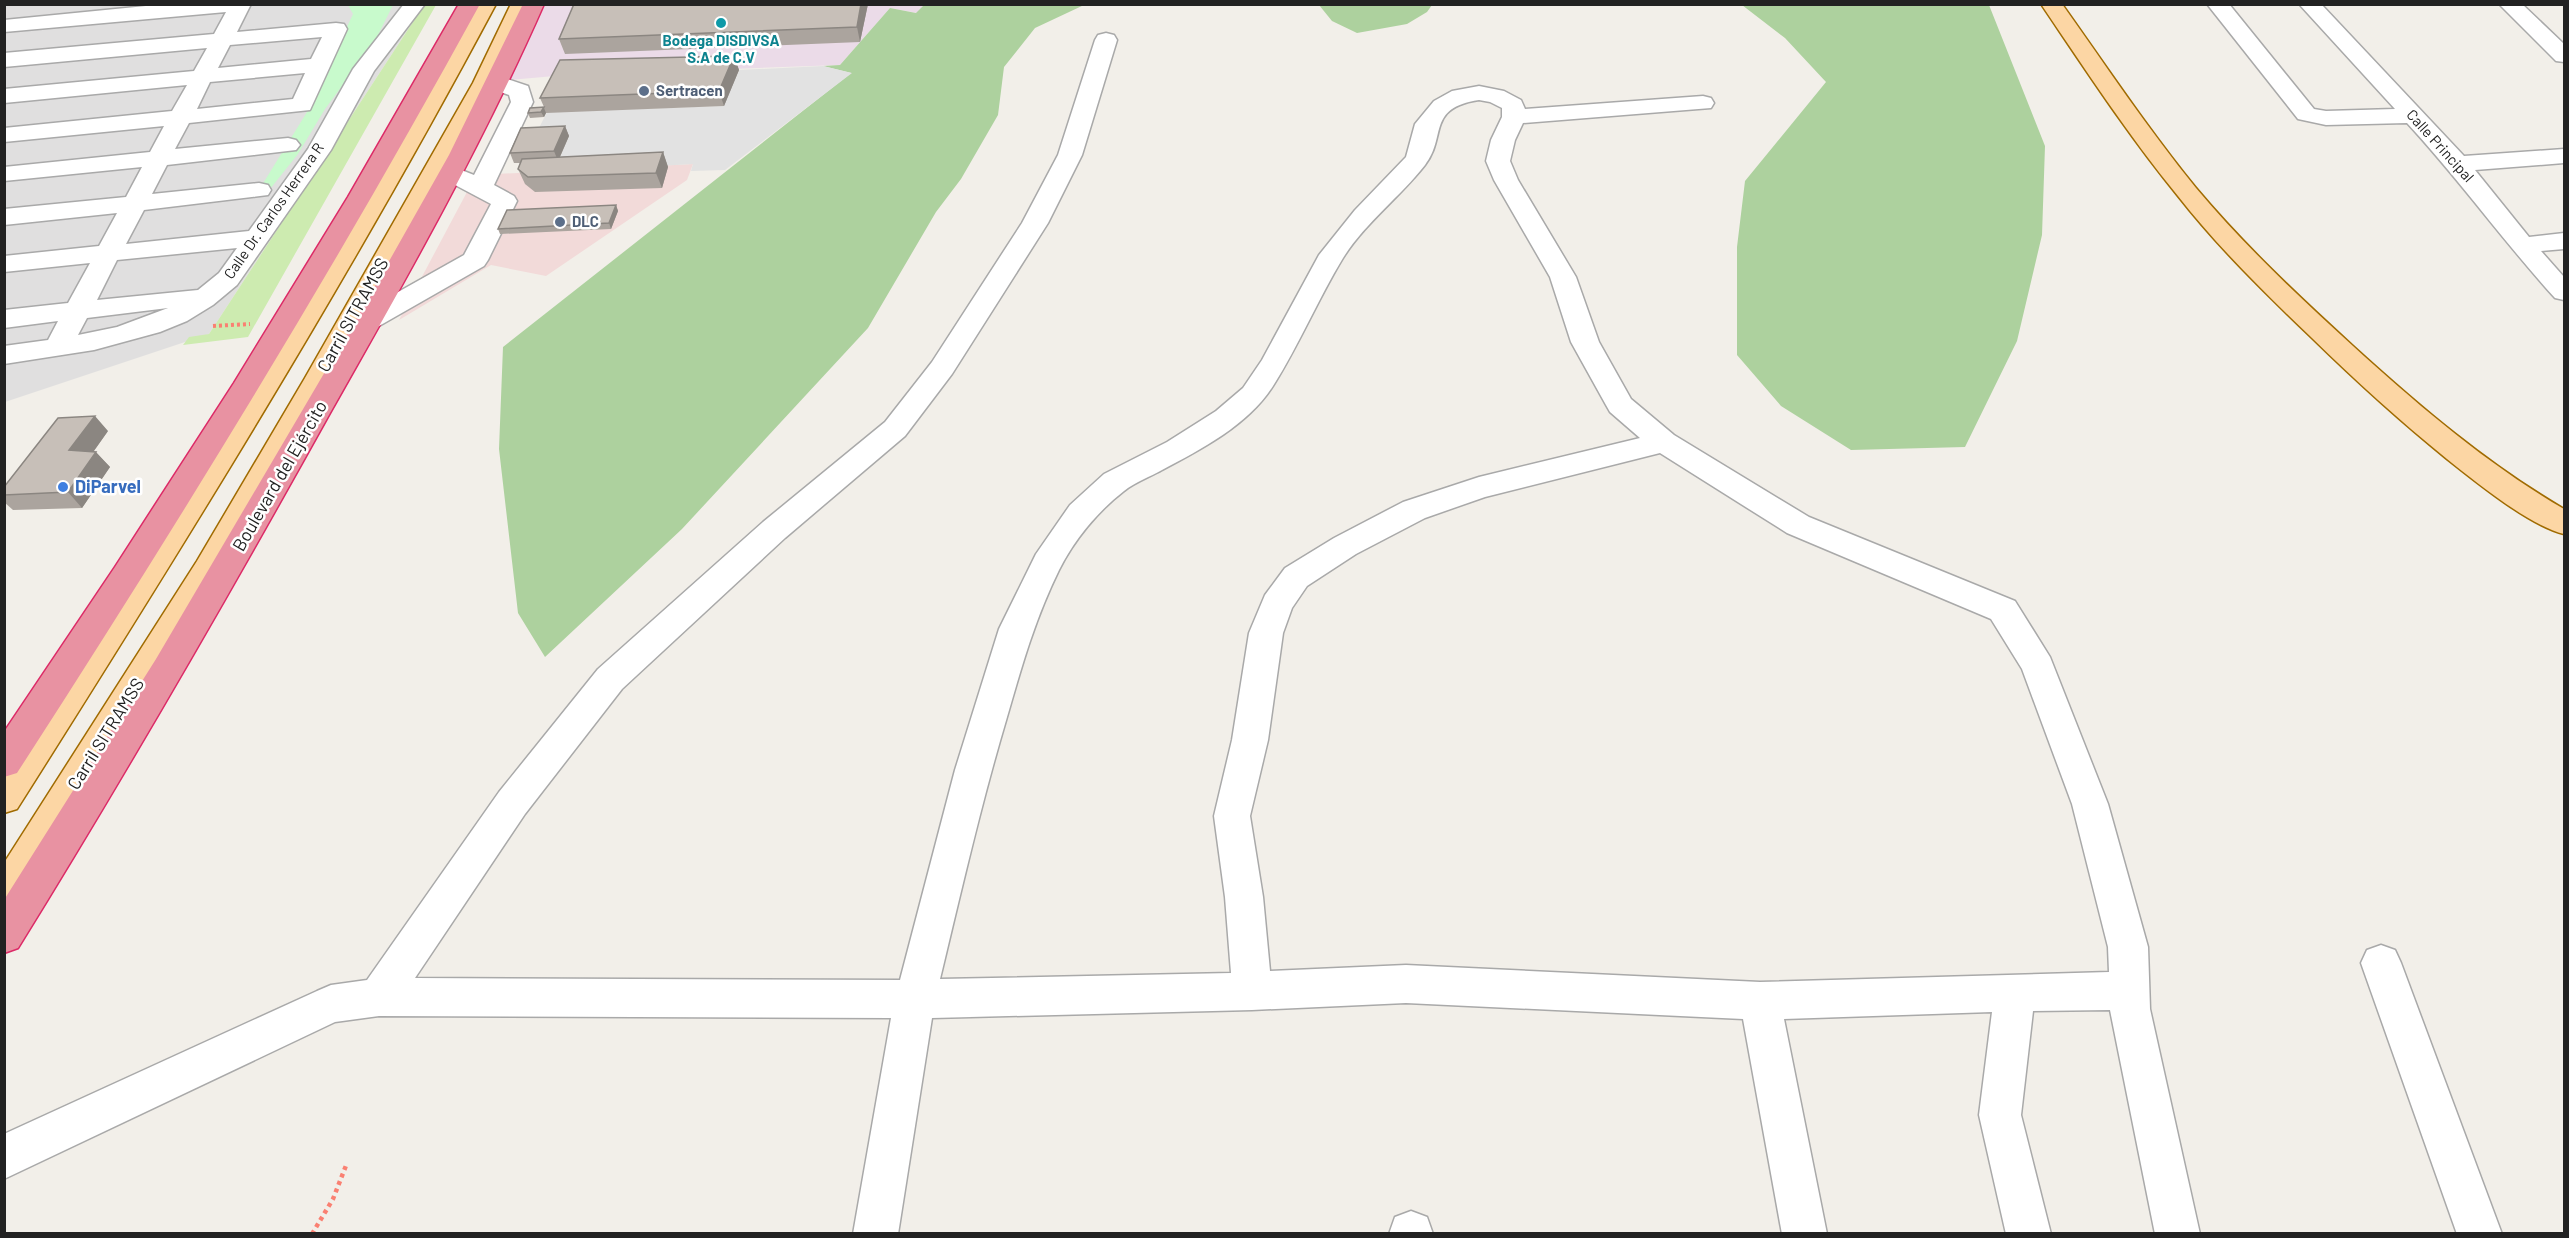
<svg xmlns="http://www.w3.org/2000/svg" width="2569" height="1238" font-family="Barlow,sans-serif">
	<rect width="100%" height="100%" fill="#f2efe9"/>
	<!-- residential -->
	<path fill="#e0dfdf" d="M4,5H424L209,334L5,402Z"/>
	<!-- commercial -->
	<path fill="#f2dad9" d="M693,164L687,180L546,276L491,265L399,320L476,175Z"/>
	<!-- industrial -->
	<path fill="#ebdbe8" d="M545,5H924L917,13L890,8L840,65L566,75L509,80Z"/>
	<!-- grass -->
	<path fill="#cdebb0" d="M424,5H436L248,337L183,345L189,337L209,334Z"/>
	<!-- forest -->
	<path fill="#add19e" d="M924,5H1084L1035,28L1004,67L998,115L961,179L936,212L868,328L682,529L545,657L518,613L499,449L503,347L851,73L823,66L840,65L890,8L916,13Z
		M1319,5H1432L1427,12L1407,24L1357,33L1332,21Z
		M1742,5H1989L2045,146L2042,235L2017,341L1965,447L1851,450L1781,406L1737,355V247L1745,181L1826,82L1785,38Z"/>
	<!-- park -->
	<path fill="#c8facc" d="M348,5H393L374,43L325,109L298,154L266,194L262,185L307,112L353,14Z"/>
	<!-- parking -->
	<path fill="#e2e2e2" d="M823,66L852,73L725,170L691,171L693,164L555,172L534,138L547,112L723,106L739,70Z"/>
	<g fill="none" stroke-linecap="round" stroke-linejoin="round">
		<!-- minor casing -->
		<g stroke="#a9a9a9" stroke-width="3">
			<path id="minor" d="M166,4H251L237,32L336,23L344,24L347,29L310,110L189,123L175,149L288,138L296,140L300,145L296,150L167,165L152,194L259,183L268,185L271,190L268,195L144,210L126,244L249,231L308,149L353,69L404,4H425L374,71L331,150L237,285L213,305L187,321L160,332L94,350L4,364V346L48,340L58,321L4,328V310L68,303L90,263L4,272V256L99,246L117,213L4,225V209L126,197L142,167L4,181V167L150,152L164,126L4,142V128L172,111L187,85L4,103V89L194,71L207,48L4,67V53L214,34L226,12L4,32V20ZM322,37L311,59L218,68L230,45ZM305,73L293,99L197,109L210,82ZM237,248L219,273L198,290L97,300L117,260ZM168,308L117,327L78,335L87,318Z
				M2207,4H2229L2314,109L2326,111L2395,109L2299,4H2321L2464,156L2564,149V163L2475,170L2529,237L2564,233V249L2541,251L2564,277V300L2555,298C2503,241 2459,179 2407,123L2326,125L2298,119Z
				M2499,4H2522L2564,44V62L2556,61Z
				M1106,33L1114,35L1117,40L1082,155L1048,223L952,374L905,436L785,538L622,689L525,814L415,978L900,980L955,770L999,629L1036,554L1070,505L1104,474L1167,442L1216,411L1243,388L1262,360L1319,255L1355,210L1406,157L1415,124L1434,101L1452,91L1479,86L1504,91L1521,100L1525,109L1703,96L1711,98L1714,103L1711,108L1523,123L1515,140L1510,161L1518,180L1576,277L1599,342L1631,399L1674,435L1809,517L2015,601L2050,657L2108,804L2148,947L2150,1009L2200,1234H2155L2110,1010L2033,1011L2021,1115L2051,1234H2006L1979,1115L1992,1012L1784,1019L1827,1234H1782L1743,1019L1406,1003L1252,1010L932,1018L898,1234H853L891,1018L379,1016L335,1022L4,1179V1134L317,991L331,985L367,980L499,792L598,669L763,522L885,422L932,362L1022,223L1058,155L1095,40L1098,35ZM1479,100L1490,102L1502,108V117L1491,140L1486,161L1494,180L1550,277L1571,342L1606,405L1610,412L1640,438L1479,477L1403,502L1334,538L1285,568L1265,595L1249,633L1232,740L1214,816L1225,897L1231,973L940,979C961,892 981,804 1007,717C1022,665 1035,619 1059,570C1074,540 1098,511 1124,491C1135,482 1150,477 1162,470C1202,449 1248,425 1273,386C1299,345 1318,299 1343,258C1365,223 1400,197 1425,165C1447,137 1426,108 1479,100ZM1660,453L1787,533L1991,619L2022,669L2072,804L2108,947L2109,972L1760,982L1406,965L1270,971L1263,897L1250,816L1268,740L1283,633L1292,608L1307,586L1356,554L1425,518L1485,497Z
				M498,76L528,86L533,102L494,185L514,196L517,201L488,260L484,266L379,326L369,329L359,326L355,320L359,314L464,255L491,204L442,178L439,173L442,168L451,166L474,175L511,102L509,95L490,88L487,83L490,78Z
				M2381,945L2395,950L2401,963L2502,1234H2457L2361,963L2367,950Z
				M1411,1211L1427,1217L1433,1234H1389L1395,1217Z"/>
		</g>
		<!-- major casing -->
		<g stroke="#a06b00" stroke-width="3">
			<path id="major" d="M475,4H496C349,280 184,545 17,809L4,813V767C169,517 330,266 475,4Z
				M511,4H532L495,83L333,378L219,577L18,909L4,914V863L197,561L305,378L473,83Z
				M2041,4H2062C2106,66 2148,129 2196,188C2244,245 2298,296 2353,346C2419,406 2487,464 2564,509V534C2530,526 2476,482 2447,459C2400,421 2355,380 2312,338C2265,293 2218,247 2178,196C2128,135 2085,69 2041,4Z"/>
		</g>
		<!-- highway casing -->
		<g stroke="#dc2a67" stroke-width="3">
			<path id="highway" d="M459,4H480C336,267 180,521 17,773L4,777V732L115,567L234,383L348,197Z
				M523,4H544C482,145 406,279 330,413C230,593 127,772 18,948L4,953V900L156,659L366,302L449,155Z"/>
		</g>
		<!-- path-far1 -->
		<path stroke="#fa8072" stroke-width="4" stroke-dasharray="3 3" stroke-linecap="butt" d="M213,326L250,324"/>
		<!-- path -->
		<path stroke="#fa8072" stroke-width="4.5" stroke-dasharray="4 4" stroke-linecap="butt" d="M312,1234L333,1199L347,1163"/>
		<!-- minor -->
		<use href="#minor" fill="#fff" fill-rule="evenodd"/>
		<!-- major -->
		<use href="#major" fill="#fcd6a4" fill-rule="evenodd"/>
		<!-- highway -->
		<use href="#highway" fill="#e892a2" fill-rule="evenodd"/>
	</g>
	<!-- wall -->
	<path fill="#aba49e" d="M574,4H868L860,42L565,54L559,39Z
		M734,56L739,70L724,106L546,113L544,117L530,118L528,113L544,107L540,98Z
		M565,126L569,136L560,157L663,152L668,167L662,188L535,192L525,184L518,169L520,163H514L510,153Z
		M616,205L618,211L611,229L500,234L498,229Z
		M108,431L94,451L110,467L82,508L13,510L4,502V487Z"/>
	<!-- shaded-wall -->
	<path fill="#8b8681" d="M861,4H868L860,42L857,27Z
		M734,56L739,70L724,106L719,91Z
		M544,108L546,113L544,117L541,112Z
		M565,126L569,136L558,161L554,151Z
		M663,152L668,167L662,188L656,173Z
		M616,205L618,211L611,229L609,223Z
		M95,416L108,431L83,466L69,450Z
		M96,452L110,467L82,508L68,492Z"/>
	<!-- building -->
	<path fill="#c7bfb8" stroke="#8b8681" stroke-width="1.5" d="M574,4H861L857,27L559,39Z
		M734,56L719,91L540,98L560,60Z
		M544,107L541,112L528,113L530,108Z
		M565,126L554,151L510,153L521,128Z
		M663,152L656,173L528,177L518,169L522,159Z
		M616,205L609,223L498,229L507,210Z
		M95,416L69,450L96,452L68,492L4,495V487L58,418Z"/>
	<!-- markers -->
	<circle fill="#0f9aa8" stroke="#fff" stroke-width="2" cx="721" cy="23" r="6"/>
	<g fill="#5c6f8a" stroke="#fff" stroke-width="2">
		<circle cx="644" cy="91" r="6"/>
		<circle cx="560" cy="222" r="6"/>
	</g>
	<circle fill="#3f7fe0" stroke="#fff" stroke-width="2" cx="63" cy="487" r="6"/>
	<g text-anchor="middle" stroke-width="5" stroke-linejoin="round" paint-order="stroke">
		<!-- far-culture labels -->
		<g font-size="15" font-weight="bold" fill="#0d838f" stroke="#fff">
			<text x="721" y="46">Bodega DISDIVSA<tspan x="721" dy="17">S.A de C.V</tspan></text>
		</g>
		<!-- far-service labels -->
		<g font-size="15" font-weight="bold" fill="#4e5e75" stroke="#fff" text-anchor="start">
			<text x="656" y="96">Sertracen</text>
			<text x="572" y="227">DLC</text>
		</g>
		<!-- far-street labels -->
		<g font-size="15" fill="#222" stroke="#fff">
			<text transform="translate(2440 146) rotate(48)" y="5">Calle Principal</text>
			<text transform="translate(274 211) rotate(-55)" y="5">Calle Dr. Carlos Herrera R</text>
		</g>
		<!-- street labels -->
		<g font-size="18" fill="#222" stroke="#fff">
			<text transform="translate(353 315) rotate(-61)" y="6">Carril SITRAMSS</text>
			<text transform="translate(280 476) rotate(-60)" y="6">Boulevard del Ejército</text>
			<text transform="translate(106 734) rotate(-58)" y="6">Carril SITRAMSS</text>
		</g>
		<!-- shop labels -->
		<g font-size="18" font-weight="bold" fill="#366cbe" stroke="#fff" text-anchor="start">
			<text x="75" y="493">DiParvel</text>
		</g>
	</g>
	<!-- border -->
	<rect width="2569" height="1238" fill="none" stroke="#222222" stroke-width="12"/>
</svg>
